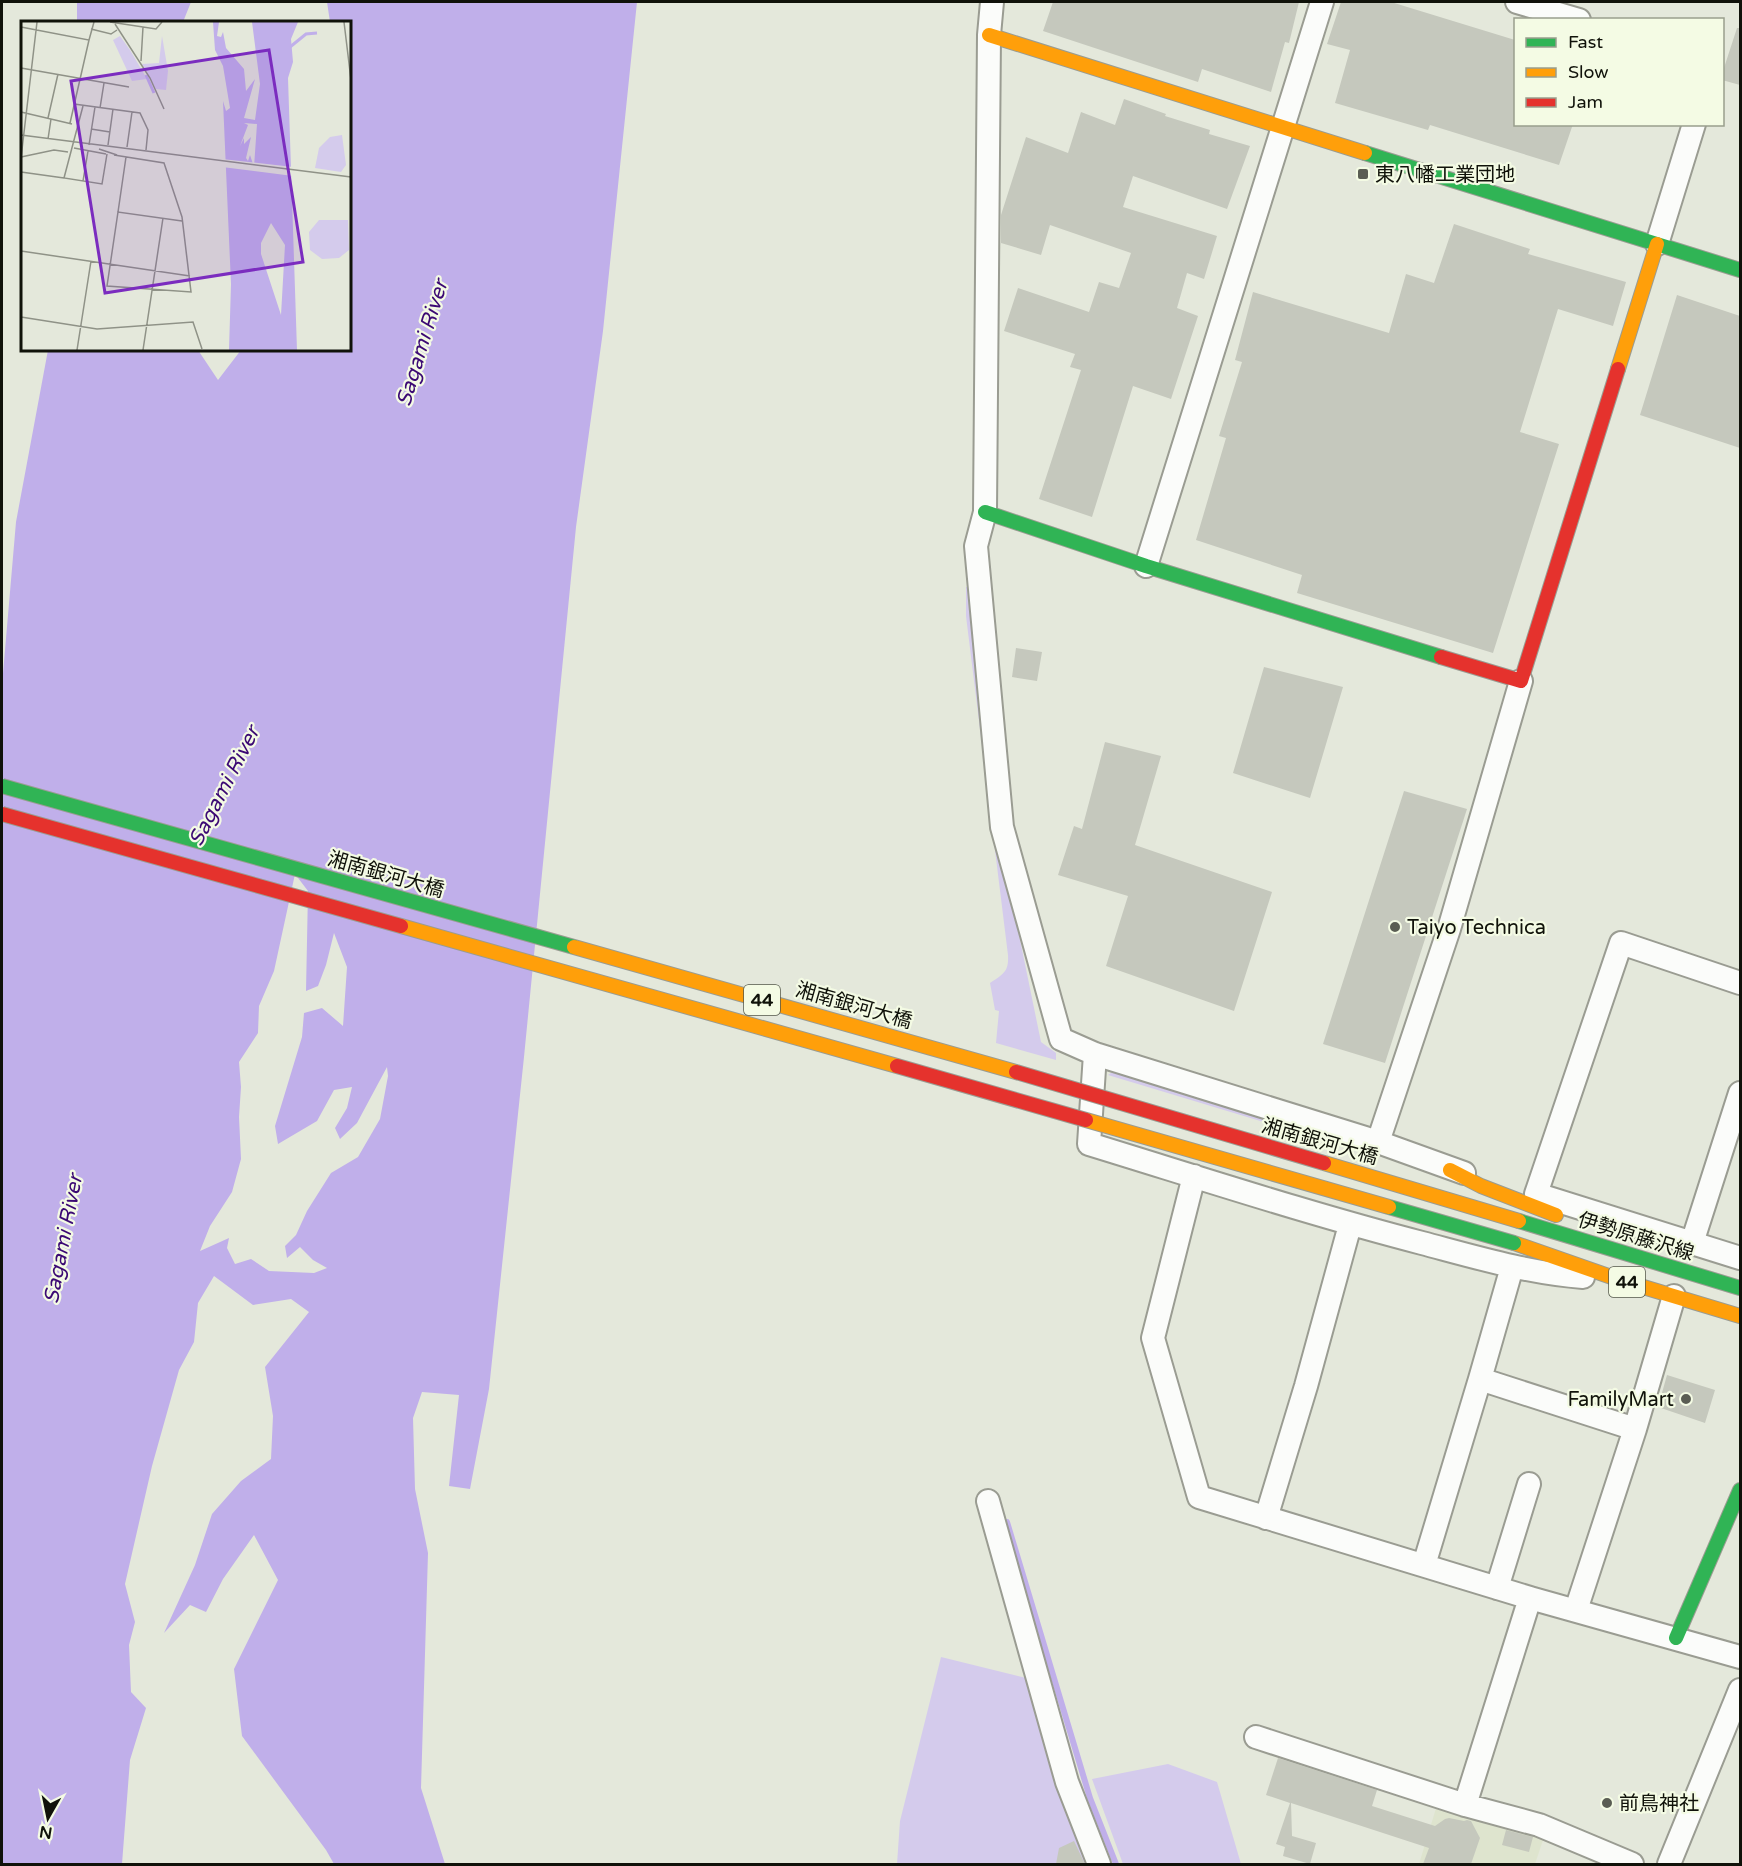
<svg xmlns="http://www.w3.org/2000/svg" width="1742" height="1866" font-family="'Varela Round','Noto Sans JP',sans-serif">
	<rect width="100%" height="100%" fill="#e4e8db"/>
	<!-- built -->
	<path fill="#dee4ce" d="M1437,1805L1545,1834L1535,1864H1419Z"/>
	<!-- green -->
	<path fill="#d4cbec" d="M966,587H971L1003,857L1041,1042L1056,1053V1060L996,1043L999,1011L995,1010L990,983C1003,974 1009,972 1008,955L966,616Z
		M1117,1069L1372,1150L1370,1154L1108,1075Z
		M941,1657L1026,1678L1090,1864H897L900,1821Z
		M1168,1764L1217,1782L1241,1864H1123L1092,1779Z"/>
	<!-- water -->
	<path fill="#c0afea" fill-rule="evenodd" d="M327,2H637L603,331L576,527L524,1057L489,1389L470,1489L449,1486L459,1395L422,1392L413,1418L415,1489L428,1553L421,1788L445,1864H334L326,1850L242,1736L234,1669L278,1580L254,1535L223,1579L206,1612L190,1605L164,1633L195,1565L212,1514L241,1481L271,1459L273,1416L265,1367L309,1312L291,1299L253,1305L214,1276L198,1303L194,1342L179,1370L152,1466L125,1584L135,1622L129,1645L131,1692L146,1708L130,1760L122,1864H2V685L16,522L48,350H198L218,380L241,350H350V22H330ZM295,874L308,891L306,991L318,986L326,965L334,933L347,967L343,1026L322,1008L304,1013L302,1037L275,1126L278,1144L317,1121L334,1090L352,1087L347,1108L335,1128L340,1139L357,1123L387,1067L388,1076L380,1119L358,1157L331,1173L307,1211L296,1235L285,1246L287,1258L300,1247L313,1260L327,1268L314,1273L269,1271L251,1259L235,1264L227,1248L229,1238L200,1251L210,1226L232,1192L241,1159L239,1117L241,1087L239,1062L258,1033L259,1006L274,971Z
		M77,3V2H191L183,22H77Z"/>
	<g fill="none" stroke-linecap="round" stroke-linejoin="round">
		<!-- stream -->
		<path stroke="#c0afea" stroke-width="6" d="M1007,1522L1090,1798L1116,1864"/>
	</g>
	<!-- building -->
	<path fill="#c5c8bd" d="M1053,2H1299L1289,43L1285,42L1271,92L1202,69L1198,82L1043,31Z
		M1341,2H1391L1515,40V124H1573L1559,165L1430,125L1428,130L1335,103L1350,50L1327,44Z
		M1737,28H1740V85L1722,80V74Z
		M1124,99L1166,114L1165,116L1210,130L1209,134L1250,146L1227,209L1133,176L1123,207L1217,236L1204,279L1187,273L1177,308L1198,316L1171,399L1133,386L1092,517L1039,499L1081,370L1070,367L1075,354L1004,331L1018,288L1089,312L1099,282L1119,288L1131,253L1050,225L1041,255L1001,243V215L1026,137L1068,153L1081,112L1115,125Z
		M1454,224L1530,249L1528,254L1626,282L1613,326L1558,309L1520,432L1559,444L1493,653L1297,593L1302,575L1196,540L1226,438L1219,436L1242,362L1235,360L1253,292L1389,333L1406,274L1434,283Z
		M1677,295L1740,316V448L1640,415Z
		M1016,648L1042,652L1037,681L1012,677Z
		M1264,667L1343,687L1310,798L1233,773Z
		M1105,742L1161,756L1135,845L1272,892L1234,1011L1106,966L1128,896L1058,875L1074,826L1082,829Z
		M1404,791L1467,809L1385,1063L1323,1044Z
		M1667,1375L1715,1390L1705,1423L1658,1407Z
		M1278,1758L1377,1790L1372,1806L1435,1826L1445,1819L1449,1818L1464,1821L1467,1820L1471,1821L1480,1838L1471,1864H1423L1429,1848L1291,1803L1292,1836L1316,1843L1310,1864L1283,1856L1285,1847L1276,1844L1290,1803L1266,1795Z
		M1506,1830L1533,1837L1529,1852L1502,1845Z
		M1074,1841L1085,1864H1056L1059,1848Z"/>
	<g fill="none" stroke-linecap="round" stroke-linejoin="round">
		<!-- street casing -->
		<g stroke="#9a9c92" stroke-width="26">
			<path id="street" d="M992,2L989,35L985,512L976,546L1002,827L1061,1039L1095,1054L1378,1142L1464,1173
				M1517,2L1579,20
				M1657,244L1694,124
				M1146,566L1322,2
				M1095,1054L1089,1144C1200,1178 1310,1214 1422,1243C1475,1257 1528,1273 1583,1277
				M1378,1142L1449,929L1521,681
				M1194,1176L1153,1338L1199,1497L1530,1598L1740,1657
				M1536,1194L1621,943L1740,983
				M1539,1195L1740,1258
				M1692,1243L1740,1093
				M1480,1379L1635,1429
				M988,1501L1067,1782L1099,1864
				M1266,1518L1306,1386L1350,1225
				M1424,1565L1480,1379L1512,1267
				M1497,1588L1529,1484
				M1576,1610L1635,1429L1674,1296
				M1256,1737L1465,1805L1539,1825L1632,1864
				M1465,1805L1530,1598
				M1669,1864L1740,1690"/>
		</g>
		<!-- fast casing -->
		<g stroke="#9a9c92" stroke-width="16">
			<path id="fast" d="M1365,153L1740,270
				M985,512L1146,566L1441,657
				M1519,1221L1740,1288
				M1676,1638L1740,1490"/>
		</g>
		<!-- slow casing -->
		<g stroke="#9a9c92" stroke-width="16">
			<path id="slow" d="M989,35L1365,153
				M1618,369L1657,244
				M1450,1170L1481,1186L1556,1215
				M1514,1243L1620,1280L1740,1316"/>
		</g>
		<!-- jam casing -->
		<g stroke="#9a9c92" stroke-width="16">
			<path id="jam" d="M1441,657L1521,681L1618,369"/>
		</g>
		<!-- street -->
		<use href="#street" stroke="#fbfcfa" stroke-width="22"/>
		<!-- fast -->
		<use href="#fast" stroke="#30b455" stroke-width="14"/>
		<!-- slow -->
		<use href="#slow" stroke="#ff9f0a" stroke-width="14"/>
		<!-- jam -->
		<use href="#jam" stroke="#e5322d" stroke-width="14"/>
		<!-- fast-bridge casing -->
		<g stroke="#9a9c92" stroke-width="16" stroke-linecap="butt">
			<path id="fast-bridge" d="M2,786L574,947
				M1389,1207L1514,1243"/>
		</g>
		<!-- slow-bridge casing -->
		<g stroke="#9a9c92" stroke-width="16" stroke-linecap="butt">
			<path id="slow-bridge" d="M401,926L897,1066
				M574,947L1016,1072
				M1086,1120L1389,1207
				M1324,1163L1519,1221"/>
		</g>
		<!-- jam-bridge casing -->
		<g stroke="#9a9c92" stroke-width="16" stroke-linecap="butt">
			<path id="jam-bridge" d="M2,814L401,926
				M897,1066L1086,1120
				M1016,1072L1324,1163"/>
		</g>
		<!-- fast-bridge -->
		<use href="#fast-bridge" stroke="#30b455" stroke-width="14"/>
		<!-- slow-bridge -->
		<use href="#slow-bridge" stroke="#ff9f0a" stroke-width="14"/>
		<!-- jam-bridge -->
		<use href="#jam-bridge" stroke="#e5322d" stroke-width="14"/>
	</g>
	<!-- markers -->
	<g fill="#5a5d53" stroke="#f4fbe4" stroke-width="2">
		<rect x="1357" y="168" width="12" height="12" rx="3"/>
		<circle cx="1395" cy="927" r="6"/>
		<circle cx="1686" cy="1399" r="6"/>
		<circle cx="1607" cy="1803" r="6"/>
	</g>
	<g text-anchor="middle" stroke-width="4.5" stroke-linejoin="round" paint-order="stroke">
		<!-- shield labels -->
		<g fill="#f4fbe4" stroke="#54584b" stroke-width="1.5">
			<rect x="744" y="985" width="36" height="30" rx="4.5"/>
			<rect x="1609" y="1267" width="36" height="30" rx="4.5"/>
		</g>
		<g font-size="18" font-weight="bold" fill="#10120a">
			<text x="762" y="1006">44</text>
			<text x="1627" y="1288">44</text>
		</g>
		<!-- poi labels -->
		<g font-size="20" fill="#10120a" stroke="#f4fbe4" text-anchor="start">
			<text x="1375" y="181">東八幡工業団地</text>
			<text x="1407" y="934">Taiyo Technica</text>
			<text x="1674" y="1406" text-anchor="end">FamilyMart</text>
			<text x="1619" y="1810">前鳥神社</text>
		</g>
		<!-- street labels -->
		<g font-size="20" fill="#10120a" stroke="#f4fbe4">
			<text transform="translate(386 874) rotate(16)" y="7">湘南銀河大橋</text>
			<text transform="translate(854 1005) rotate(16)" y="7">湘南銀河大橋</text>
			<text transform="translate(1320 1141) rotate(16)" y="7">湘南銀河大橋</text>
			<text transform="translate(1636 1236) rotate(17)" y="7">伊勢原藤沢線</text>
		</g>
		<!-- water labels -->
		<g font-size="21" font-style="italic" fill="#3b0974" stroke="#f4fbe4">
			<text transform="translate(422 343) rotate(-73)" y="7">Sagami River</text>
			<text transform="translate(224 786) rotate(-63)" y="7">Sagami River</text>
			<text transform="translate(63 1239) rotate(-79)" y="7">Sagami River</text>
		</g>
	</g>
	<!-- overview -->
	<g transform="translate(21 21)">
		<rect width="330" height="330" fill="#e4e8db"/>
		<path d="M99,15L109,29L126,58L111,60L92,19ZM141,15L147,50L145,69L135,68L121,43L138,42ZM321,114L325,144L320,151L294,147L298,127L309,116ZM298,199H327L328,229L318,237L301,238L289,229L288,211Z" fill="#d4cbec"/>
		<path d="M192,1H198L196,15L200,16L202,11L205,27L223,48L225,70L234,58L223,97L234,99L239,63L231,1H277L270,18L272,41L267,57L276,329H208L210,263L202,80L205,90L209,87L202,45L194,29ZM223,102L236,103L233,146L229,134L227,140L225,137L230,116L223,123V117L219,125L227,104ZM250,202L264,224L260,294L240,233V222Z" fill="#c0afea" fill-rule="evenodd"/>
		<path d="M201,138L272,146V155L201,146Z" fill="#e4e8db"/>
		<path fill="none" stroke="#c0afea" stroke-width="3" d="M269,26L285,13L296,12M125,54L133,72"/>
		<path fill="none" stroke="#8f9287" stroke-width="1.5" d="M89,1L135,8L141,1M323,1L330,59M94,3L129,57L143,88M0,6L68,19L49,102M70,8L90,13L96,9M68,19L73,1M120,40L122,6M0,47L108,66M53,83L119,92L127,109L125,129M62,85L43,157L81,163L86,133M79,87L83,62M0,91L51,103M27,97L37,53M70,108L89,111M0,114L330,156M27,118L30,98M68,124L74,86M87,124L92,88M106,126L111,91M53,127L85,133M78,128L96,134M93,134L143,142L161,196L170,271L86,265L97,191L161,200M0,136L33,129L47,131M0,137L16,1M0,151L43,157M62,160L67,130M97,191L105,136M0,230L169,255M0,296L76,308L172,301L181,328M56,329L70,240M122,329L142,197"/>
		<path fill="#7b2cbf" fill-opacity="0.15" stroke="#7b2cbf" stroke-width="3" d="M248,29L282,241L84,272L50,60Z"/>
		<rect width="330" height="330" fill="none" stroke="#10120a" stroke-width="3"/>
	</g>
	<!-- border -->
	<rect width="1742" height="1866" fill="none" stroke="#10120a" stroke-width="6"/>
	<!-- legend -->
	<rect x="1514" y="18" width="210" height="108" fill="#f4fbe4" stroke="#999e8d" stroke-width="1.5"/>
	<rect x="1526" y="38" width="30" height="9" fill="#30b455" stroke="#999e8d" stroke-width="1.5"/>
	<text x="1568" y="48" font-size="18" fill="#10120a">Fast</text>
	<rect x="1526" y="68" width="30" height="9" fill="#ff9f0a" stroke="#999e8d" stroke-width="1.5"/>
	<text x="1568" y="78" font-size="18" fill="#10120a">Slow</text>
	<rect x="1526" y="98" width="30" height="9" fill="#e5322d" stroke="#999e8d" stroke-width="1.5"/>
	<text x="1568" y="108" font-size="18" fill="#10120a">Jam</text>
	<!-- north arrow -->
	<g transform="translate(48 1818) rotate(189)" stroke="#f4fbe4" stroke-width="4.5" paint-order="stroke">
	<path d="M0-4.5L10 22L0 15L-10 22Z" fill="#10120a"/>
	<text y="-9" font-size="16" font-weight="bold" text-anchor="middle" fill="#10120a">N</text>
	</g>
</svg>
